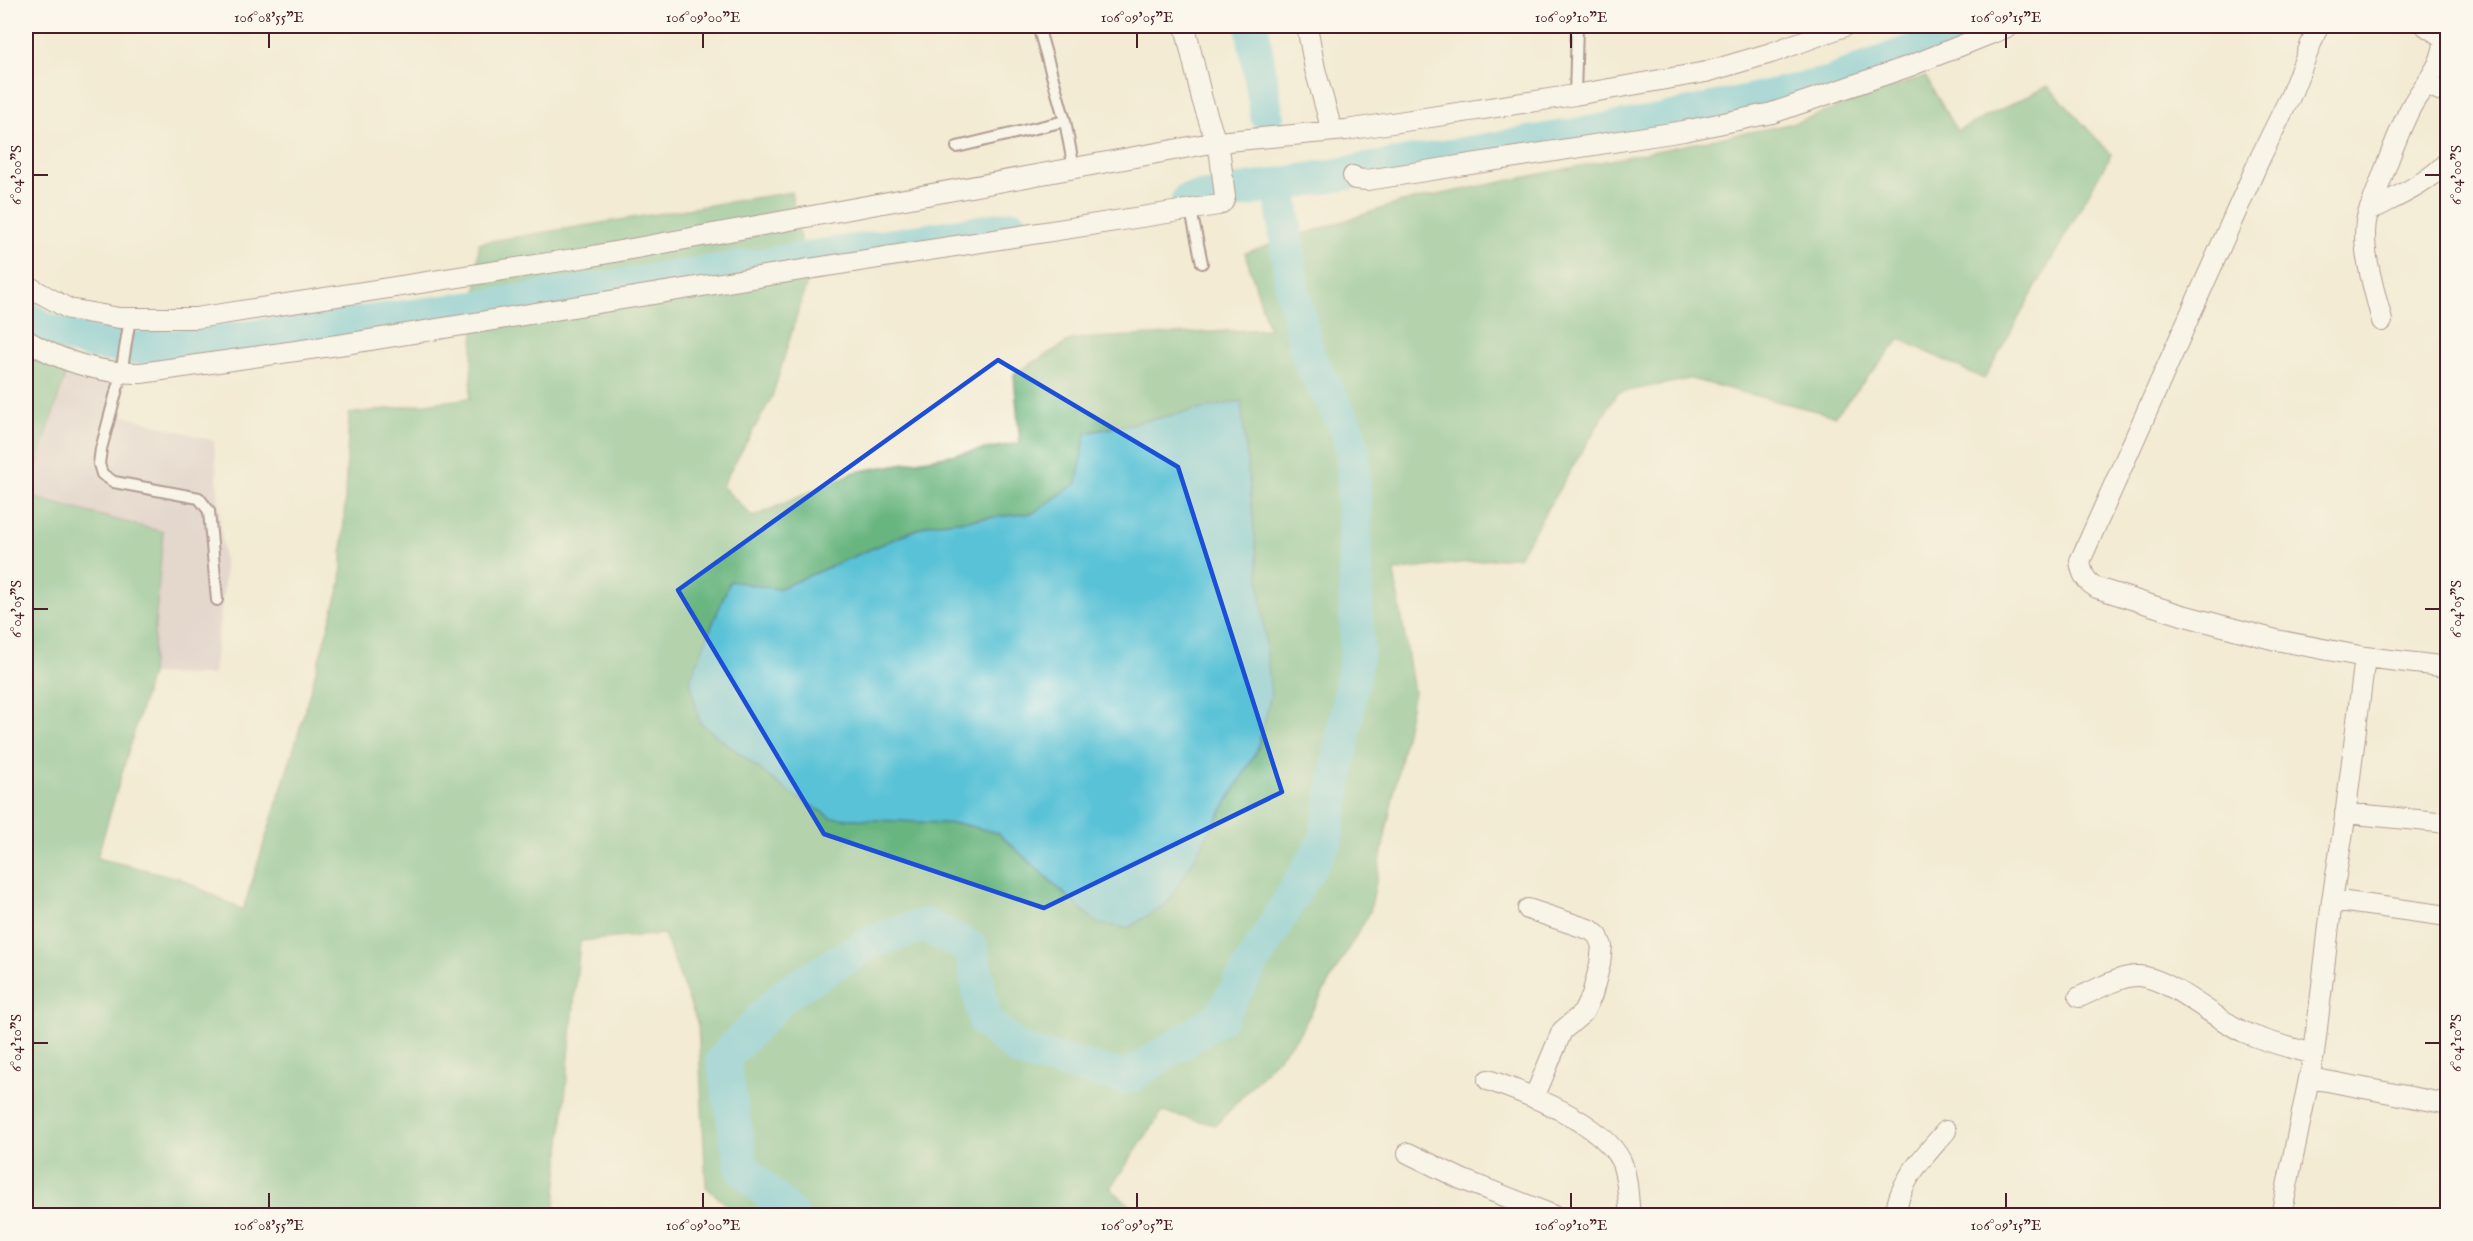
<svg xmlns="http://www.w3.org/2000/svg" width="2473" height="1241" font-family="'IM FELL English',serif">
	<rect width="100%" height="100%" fill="#fbf7ec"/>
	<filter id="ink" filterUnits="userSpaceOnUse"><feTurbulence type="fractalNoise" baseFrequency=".0167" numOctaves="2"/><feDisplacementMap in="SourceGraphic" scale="12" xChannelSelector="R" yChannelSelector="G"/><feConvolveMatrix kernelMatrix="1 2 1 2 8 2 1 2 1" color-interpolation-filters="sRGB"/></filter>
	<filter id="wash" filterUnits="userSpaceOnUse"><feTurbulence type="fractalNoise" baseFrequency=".008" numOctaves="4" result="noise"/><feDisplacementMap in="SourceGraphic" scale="24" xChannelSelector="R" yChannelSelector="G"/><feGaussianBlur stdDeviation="1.35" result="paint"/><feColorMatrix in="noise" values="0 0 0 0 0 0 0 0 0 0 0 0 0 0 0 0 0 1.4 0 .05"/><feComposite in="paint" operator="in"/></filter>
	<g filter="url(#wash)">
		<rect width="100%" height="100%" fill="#f3ebd4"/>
		<!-- industrial -->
		<path fill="#d2bec4" d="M71,357L122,366L115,413L214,441L225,576L213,675L151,674L163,532L27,496Z"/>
		<!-- forest -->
		<path fill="#67b57f" stroke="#586a55" stroke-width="1.5" d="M1925,76L1957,131L2048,86L2111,154L1984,379L1900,339L1835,416L1690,379L1617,393L1519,556L1394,571L1414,692L1370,912L1297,1037L1216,1125L1162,1112L1110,1188L1142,1215H738L706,1187L698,1025L664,934L580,941L554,1215H26V339L71,357L27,496L163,532L151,674L97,858L179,878L243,910L295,745L341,582L349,414L470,398L479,243L791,192L808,279L772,397L722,486L753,517L855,472L1020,443L1014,374L1073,339L1269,329L1245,253L1402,202L1794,123Z"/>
		<!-- water -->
		<path fill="#5ac2d7" stroke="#527081" stroke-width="1.5" d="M1241,401L1271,695L1257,751L1168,903L1128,928L1098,924L998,833L961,824L832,818L790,793L699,722L690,680L730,581L778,589L929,524L1033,513L1077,483L1086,433Z"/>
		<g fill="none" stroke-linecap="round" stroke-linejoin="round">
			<!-- river -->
			<path stroke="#5ac2d7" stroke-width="34" d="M1252,26L1267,116
				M1188,200L1653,122L1830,83L1976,26
				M26,316L43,328L93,343L139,348L191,345L488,306L1013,227
				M792,1216L742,1168L723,1059L785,994L873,941L925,925L971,948L985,1021L1020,1051L1127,1078L1220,1017L1326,839L1357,652L1353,451L1346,426L1308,357L1291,283L1282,202"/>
		</g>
	</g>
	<g filter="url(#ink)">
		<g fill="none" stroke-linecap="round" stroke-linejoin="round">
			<!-- lane casing -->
			<g stroke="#633e44" stroke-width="14">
				<path id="lane" d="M1038,26L1065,121L1074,169
					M1575,95L1577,26
					M957,147L1065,121
					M1191,211L1202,263
					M130,318L121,374L101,449L99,464L102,474L114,482L199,498L209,511L217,600"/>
			</g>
			<!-- street casing -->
			<g stroke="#633e44" stroke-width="22">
				<path id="street" d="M1307,26L1315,69L1332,131
					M2318,26L2290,97L2261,156L2080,561C2082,574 2085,581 2097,588L2182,615L2276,640L2365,657
					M2426,84L2448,94
					M1353,176L1355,179L1367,180L1684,131L1772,113L1910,66L2010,26
					M2369,211C2383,177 2394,140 2411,107C2424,83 2444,67 2444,38L2426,26
					M26,285L69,309L119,318H196L587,257L1217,142L1346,130L1575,95L1706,72L1771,53L1845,26
					M2382,321C2375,291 2357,240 2369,211C2397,196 2426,185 2448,161
					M26,340C61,361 100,374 141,373L345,344L770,275L1218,205L1223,202L1225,197L1220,155L1202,99L1185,26
					M2345,813L2448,823
					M2332,900L2448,916
					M1528,909L1591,930L1598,936L1602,946L1600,964L1592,995L1583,1013L1562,1031L1534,1098
					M2079,997C2097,990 2120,975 2139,976C2172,979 2214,1019 2244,1032C2266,1042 2291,1048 2314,1054
					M2311,1078L2448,1104
					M1488,1080C1528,1094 1602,1122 1621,1161C1628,1177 1628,1198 1630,1216
					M1408,1153L1461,1179L1555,1216
					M1895,1216C1899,1180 1924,1157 1946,1131
					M2281,1216L2314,1054L2332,900L2344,825L2365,657L2448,667"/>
			</g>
			<!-- lane -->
			<use href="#lane" stroke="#fff" stroke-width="10"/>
			<!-- street -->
			<use href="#street" stroke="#fff" stroke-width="20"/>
		</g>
	</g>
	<!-- marked area -->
	<path d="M0 0H2473V1241H0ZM998,360L1178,467L1282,792L1044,908L824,834L678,590Z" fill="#f3ebd4" fill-opacity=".55" fill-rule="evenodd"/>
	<path fill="none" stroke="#1d4ed8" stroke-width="4.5" stroke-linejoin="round" d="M998,360L1178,467L1282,792L1044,908L824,834L678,590Z"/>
	<!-- ticks -->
	<path fill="none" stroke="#4a1f2b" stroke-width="2" d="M269,33V48M703,33V48M1137,33V48M1571,33V48M2006,33V48M33,175H48M2425,175H2440M33,609H48M2425,609H2440M33,1043H48M2425,1043H2440M269,1193V1208M703,1193V1208M1137,1193V1208M1571,1193V1208M2006,1193V1208"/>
	<!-- margin -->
	<rect width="2473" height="1241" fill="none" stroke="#fbf7ec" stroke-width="66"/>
	<rect x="33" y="33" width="2407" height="1175" fill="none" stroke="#4a1f2b" stroke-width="2"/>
	<g font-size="15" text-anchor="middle" fill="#4a1f2b">
		<text x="269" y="22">106°08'55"E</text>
		<text x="703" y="22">106°09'00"E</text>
		<text x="1137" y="22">106°09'05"E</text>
		<text x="1571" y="22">106°09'10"E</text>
		<text x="2006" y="22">106°09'15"E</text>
		<text transform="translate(16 175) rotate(-90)" y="5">6°04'00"S</text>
		<text transform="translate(2456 175) rotate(-90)" y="5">6°04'00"S</text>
		<text transform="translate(16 609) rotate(-90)" y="5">6°04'05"S</text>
		<text transform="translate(2456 609) rotate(-90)" y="5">6°04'05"S</text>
		<text transform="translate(16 1043) rotate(-90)" y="5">6°04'10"S</text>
		<text transform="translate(2456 1043) rotate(-90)" y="5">6°04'10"S</text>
		<text x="269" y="1230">106°08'55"E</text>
		<text x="703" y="1230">106°09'00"E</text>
		<text x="1137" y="1230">106°09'05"E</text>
		<text x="1571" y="1230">106°09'10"E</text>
		<text x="2006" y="1230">106°09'15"E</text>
	</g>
</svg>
